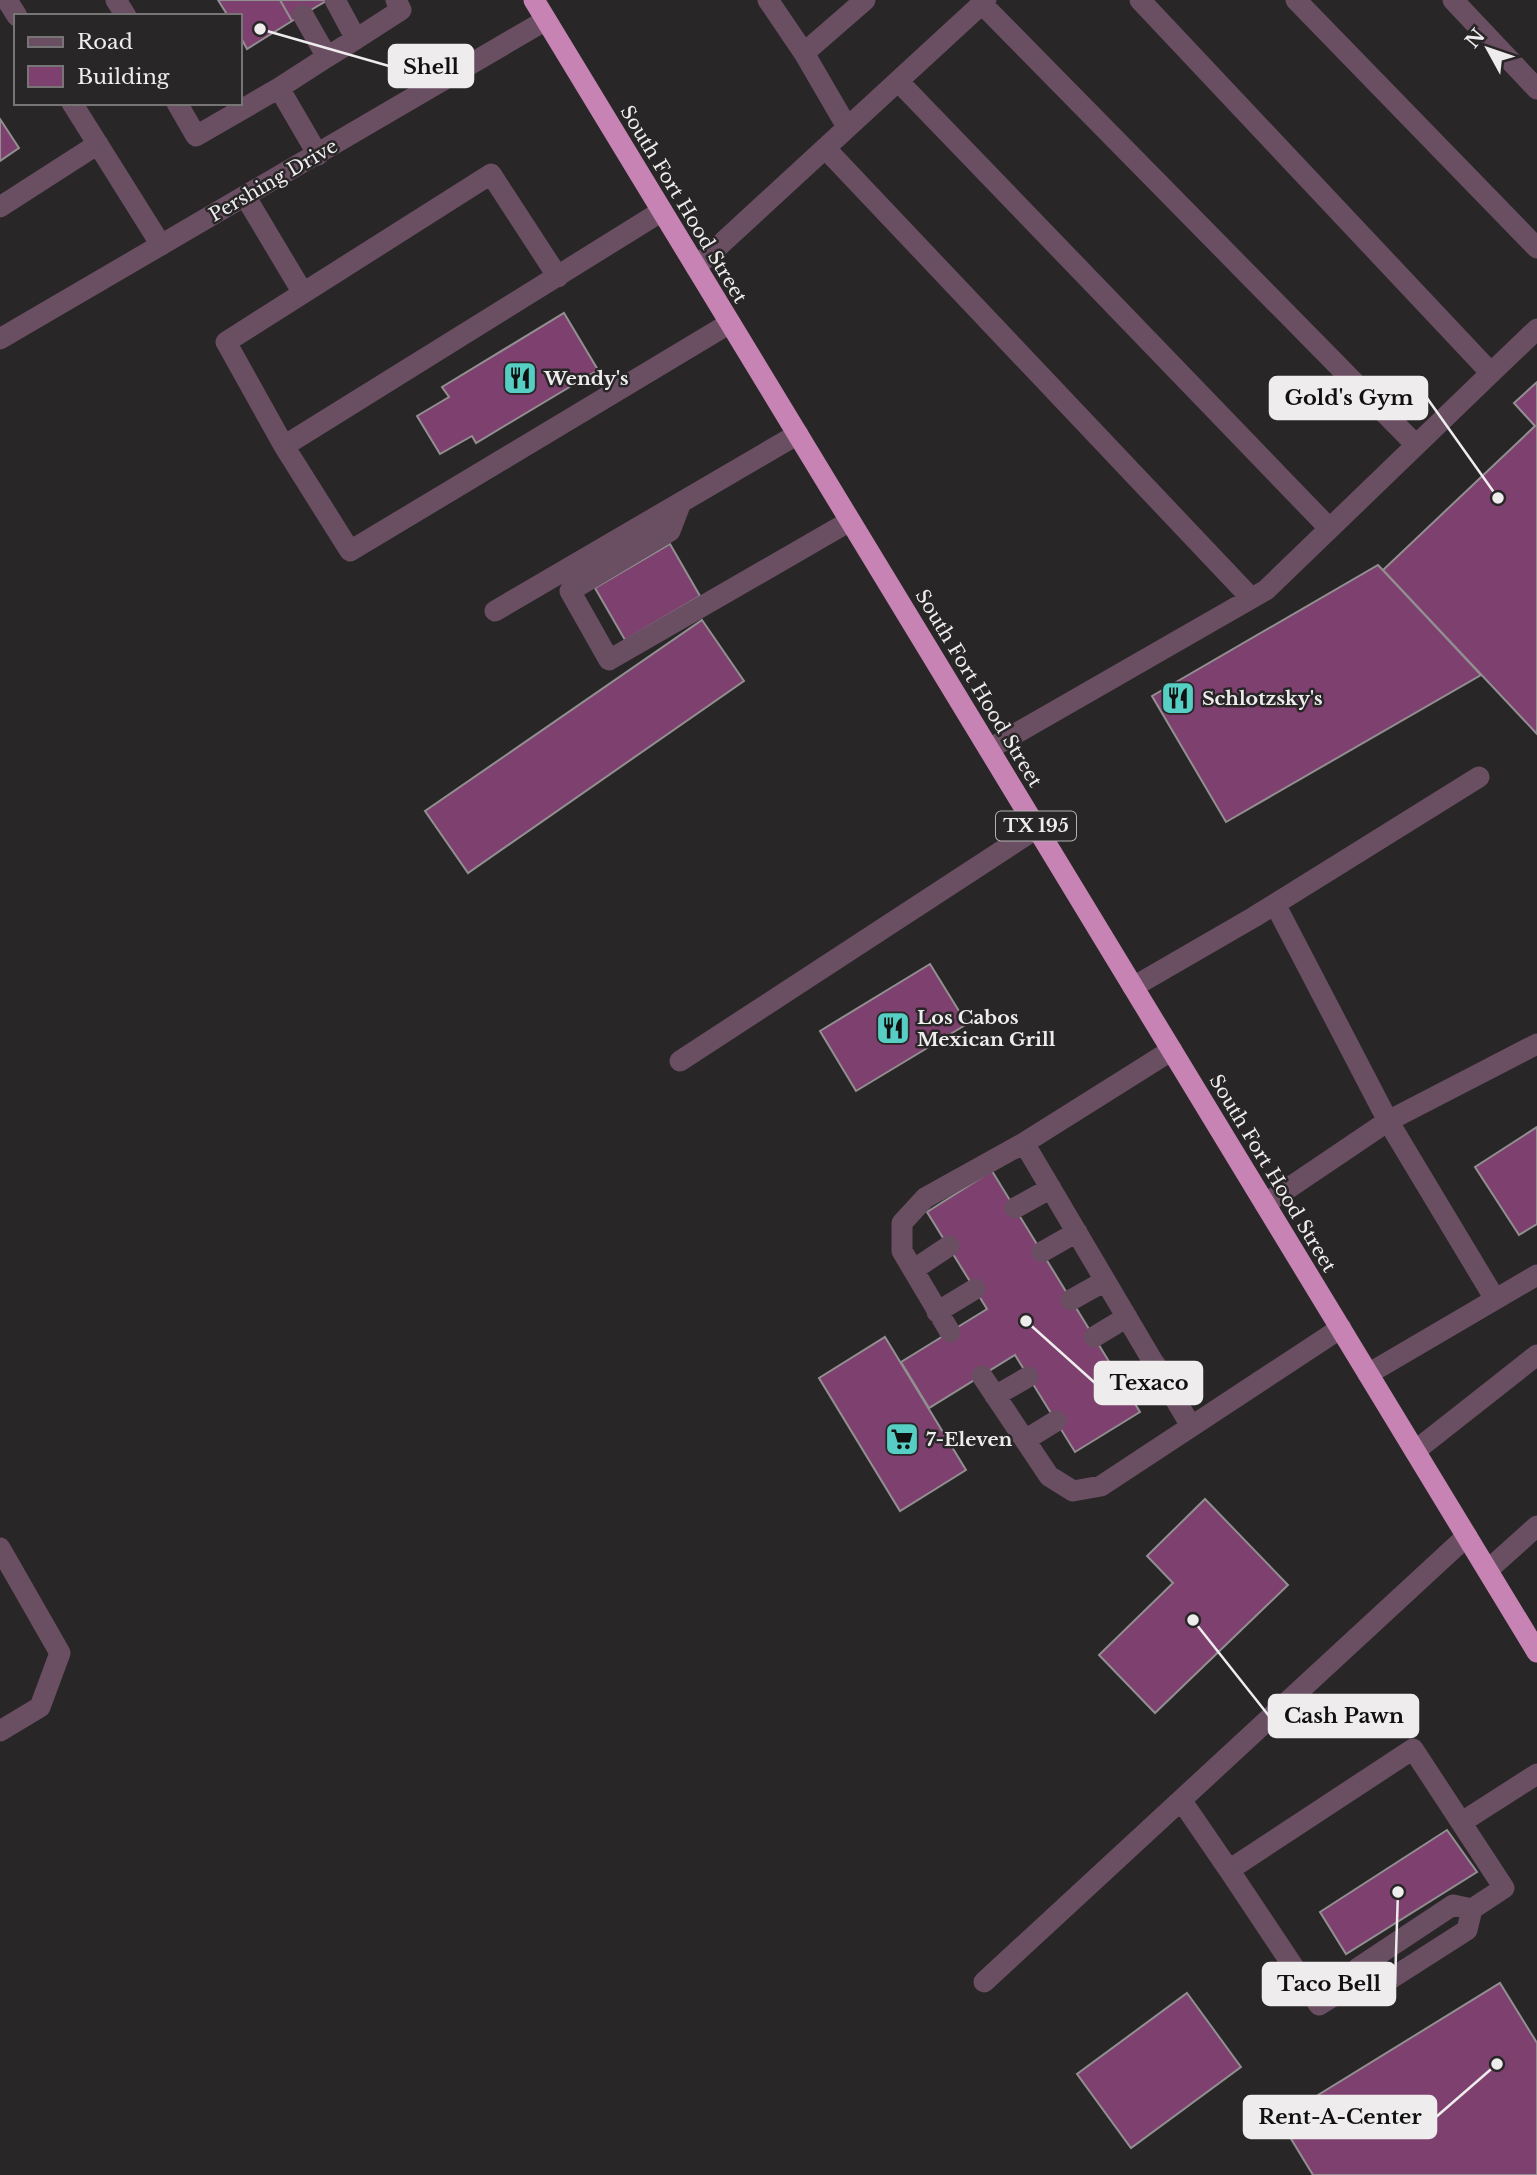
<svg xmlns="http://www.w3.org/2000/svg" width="1537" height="2175" font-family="'Libre Baskerville',serif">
	<rect width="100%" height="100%" fill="#282627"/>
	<!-- building -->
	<path fill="#7e416f" stroke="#928f91" stroke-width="2" d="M218,0H280L292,21L247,49L240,36V16H228Z
		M280,0H328L292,21Z
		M0,119L19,148L0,161Z
		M564,313L598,370L476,443L472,436L440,454L417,416L449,397L442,387Z
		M1537,382V734L1383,570L1535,426L1514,403Z
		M670,544L700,596L625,640L595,588Z
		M1378,565L1481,675L1226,822L1152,696Z
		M702,620L744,681L468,873L425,811Z
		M930,964L967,1024L856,1091L820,1031Z
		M1537,1127V1224L1519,1235L1475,1167Z
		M992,1171L1140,1412L1075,1452L1015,1355L929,1408L901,1362L987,1309L927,1212Z
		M885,1337L966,1470L900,1511L819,1378Z
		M1205,1499L1288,1585L1155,1713L1099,1655L1173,1583L1147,1556Z
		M1447,1830L1477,1872L1346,1954L1320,1912Z
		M1500,1983L1537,2043V2175H1313L1279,2119Z
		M1187,1993L1241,2067L1131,2148L1077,2074Z"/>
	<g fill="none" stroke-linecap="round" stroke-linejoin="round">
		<!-- lane -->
		<path stroke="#6a4e62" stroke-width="21" d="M7,0L17,16
			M116,0L126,16
			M768,0L804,53L847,127
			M1296,0L1537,248
			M1453,0L1537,89
			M982,4L1416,445
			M303,15L327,57L279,88L318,155
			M356,39L401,10L396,0
			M804,53L865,0
			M327,57L356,39L335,0
			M898,81L1329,528
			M72,103L161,245
			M177,103L196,136L279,88
			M825,148L1251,598
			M245,196L303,293
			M0,207L98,144
			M696,267L986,0
			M558,277L491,174L226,342L284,446L350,551L730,323
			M1491,373L1537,329
			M284,446L662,211
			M680,505L670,531L570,591L609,660L850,521
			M495,611L798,434
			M989,749L1266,590L1491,373L1140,0
			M1275,904L1388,1121L1537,1044
			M1133,987L1254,917L1479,777
			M1172,1050L1024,1143L1191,1426
			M680,1061L1037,828
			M1265,1204L1388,1121L1495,1299
			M1015,1208L1051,1188
			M1042,1252L1077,1232
			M913,1270L949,1246
			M1071,1300L1105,1281
			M937,1312L975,1289
			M950,1332L902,1251V1223L925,1198L1024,1143
			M1094,1337L1127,1317
			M1368,1374L1537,1275
			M982,1376L1049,1476L1073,1491L1101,1486L1341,1328
			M1122,1383L1155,1364
			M995,1396L1028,1377
			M1025,1440L1056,1421
			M0,1548L60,1653L40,1707L0,1731
			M1181,1800L1229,1870L1413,1749L1504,1888L1472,1909L1467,1930L1370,1992L1351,1985
			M1462,1822L1537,1774
			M1229,1870L1319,2005L1351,1985L1358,1968L1453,1905L1472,1909
			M984,1982L1467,1536"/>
		<!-- street -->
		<path stroke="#6a4e62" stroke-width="21" d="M0,339L546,20
			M1415,1451L1537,1355
			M1488,1570L1537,1526"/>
		<!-- highway -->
		<path stroke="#c683b3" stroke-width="21" d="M534,0L1537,1652"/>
	</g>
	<!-- icons -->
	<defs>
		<g id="restaurant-square" transform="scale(1.75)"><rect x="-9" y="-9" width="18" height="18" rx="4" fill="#56cec3" stroke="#282627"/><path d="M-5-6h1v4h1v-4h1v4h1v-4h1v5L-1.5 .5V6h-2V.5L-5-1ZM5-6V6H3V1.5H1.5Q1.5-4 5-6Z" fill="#111"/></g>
		<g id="supermarket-square" transform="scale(1.75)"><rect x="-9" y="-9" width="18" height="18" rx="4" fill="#56cec3" stroke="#282627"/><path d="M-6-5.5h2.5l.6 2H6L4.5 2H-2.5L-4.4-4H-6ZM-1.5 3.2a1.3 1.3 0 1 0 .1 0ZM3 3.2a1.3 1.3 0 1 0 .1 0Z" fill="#111"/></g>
	</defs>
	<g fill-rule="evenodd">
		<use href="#restaurant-square" x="520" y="378"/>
		<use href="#restaurant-square" x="1178" y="698"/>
		<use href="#restaurant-square" x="893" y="1028"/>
		<use href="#supermarket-square" x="902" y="1439"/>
	</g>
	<g text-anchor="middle" stroke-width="5" stroke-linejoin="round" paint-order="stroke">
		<!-- shield labels -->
		<rect fill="#282627" stroke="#b3b1b2" stroke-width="2" x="996" y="811.5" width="80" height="29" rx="5"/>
		<g font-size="18" font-weight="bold" fill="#eeeced">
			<text x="1036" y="832">TX 195</text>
		</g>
		<!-- street labels -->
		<g font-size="19" fill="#eeeced" stroke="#282627">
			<text transform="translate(273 180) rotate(-30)" y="7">Pershing Drive</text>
			<text transform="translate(684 204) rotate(59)" y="7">South Fort Hood Street</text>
			<text transform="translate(979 688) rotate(59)" y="7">South Fort Hood Street</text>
			<text transform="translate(1273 1173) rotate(59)" y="7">South Fort Hood Street</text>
		</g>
		<!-- poi labels -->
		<g font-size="19" font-weight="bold" fill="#eeeced" stroke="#282627" text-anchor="start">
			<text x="544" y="385">Wendy's</text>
			<text x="1202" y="705">Schlotzsky's</text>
			<text x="917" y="1024">Los Cabos<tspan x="917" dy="22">Mexican Grill</tspan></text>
			<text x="926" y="1446">7-Eleven</text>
		</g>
	</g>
	<!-- callouts -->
	<path fill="none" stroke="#eeeced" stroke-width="2.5" d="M260 29L389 66M1498 498L1427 398M1026 1321L1095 1383M1193 1620L1269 1716M1398 1892L1395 1984M1497 2064L1436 2117"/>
	<g fill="#eeeced" stroke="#282627" stroke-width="2.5">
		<circle cx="260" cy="29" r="7"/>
		<circle cx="1498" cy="498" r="7"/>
		<circle cx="1026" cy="1321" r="7"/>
		<circle cx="1193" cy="1620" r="7"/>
		<circle cx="1398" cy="1892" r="7"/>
		<circle cx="1497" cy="2064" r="7"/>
	</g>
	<g fill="#eeeced" stroke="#eeeced" stroke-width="2.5">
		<rect x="389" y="45" width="84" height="42" rx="7"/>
		<rect x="1270" y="377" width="157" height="42" rx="7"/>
		<rect x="1095" y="1362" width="107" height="42" rx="7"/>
		<rect x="1269" y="1695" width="149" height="42" rx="7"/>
		<rect x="1263" y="1963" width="132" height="42" rx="7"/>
		<rect x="1244" y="2096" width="192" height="42" rx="7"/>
	</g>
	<g font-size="21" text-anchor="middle" font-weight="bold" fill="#111">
		<text x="431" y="74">Shell</text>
		<text x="1349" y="405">Gold's Gym</text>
		<text x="1149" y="1390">Texaco</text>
		<text x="1344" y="1723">Cash Pawn</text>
		<text x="1329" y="1991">Taco Bell</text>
		<text x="1340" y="2124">Rent-A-Center</text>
	</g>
	<!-- legend -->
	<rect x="14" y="14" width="228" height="91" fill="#282627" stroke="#777576" stroke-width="2"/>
	<rect x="28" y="37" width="35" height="10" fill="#6a4e62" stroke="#777576" stroke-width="2"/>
	<text x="77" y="49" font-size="21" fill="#eeeced">Road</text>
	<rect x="28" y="66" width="35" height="21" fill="#7e416f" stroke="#777576" stroke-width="2"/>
	<text x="77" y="84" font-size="21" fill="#eeeced">Building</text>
	<!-- north arrow -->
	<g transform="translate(1488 49) rotate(310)" stroke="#282627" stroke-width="5" paint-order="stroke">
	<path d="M0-5L12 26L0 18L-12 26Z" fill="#eeeced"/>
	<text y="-10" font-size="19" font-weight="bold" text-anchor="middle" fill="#eeeced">N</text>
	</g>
</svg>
